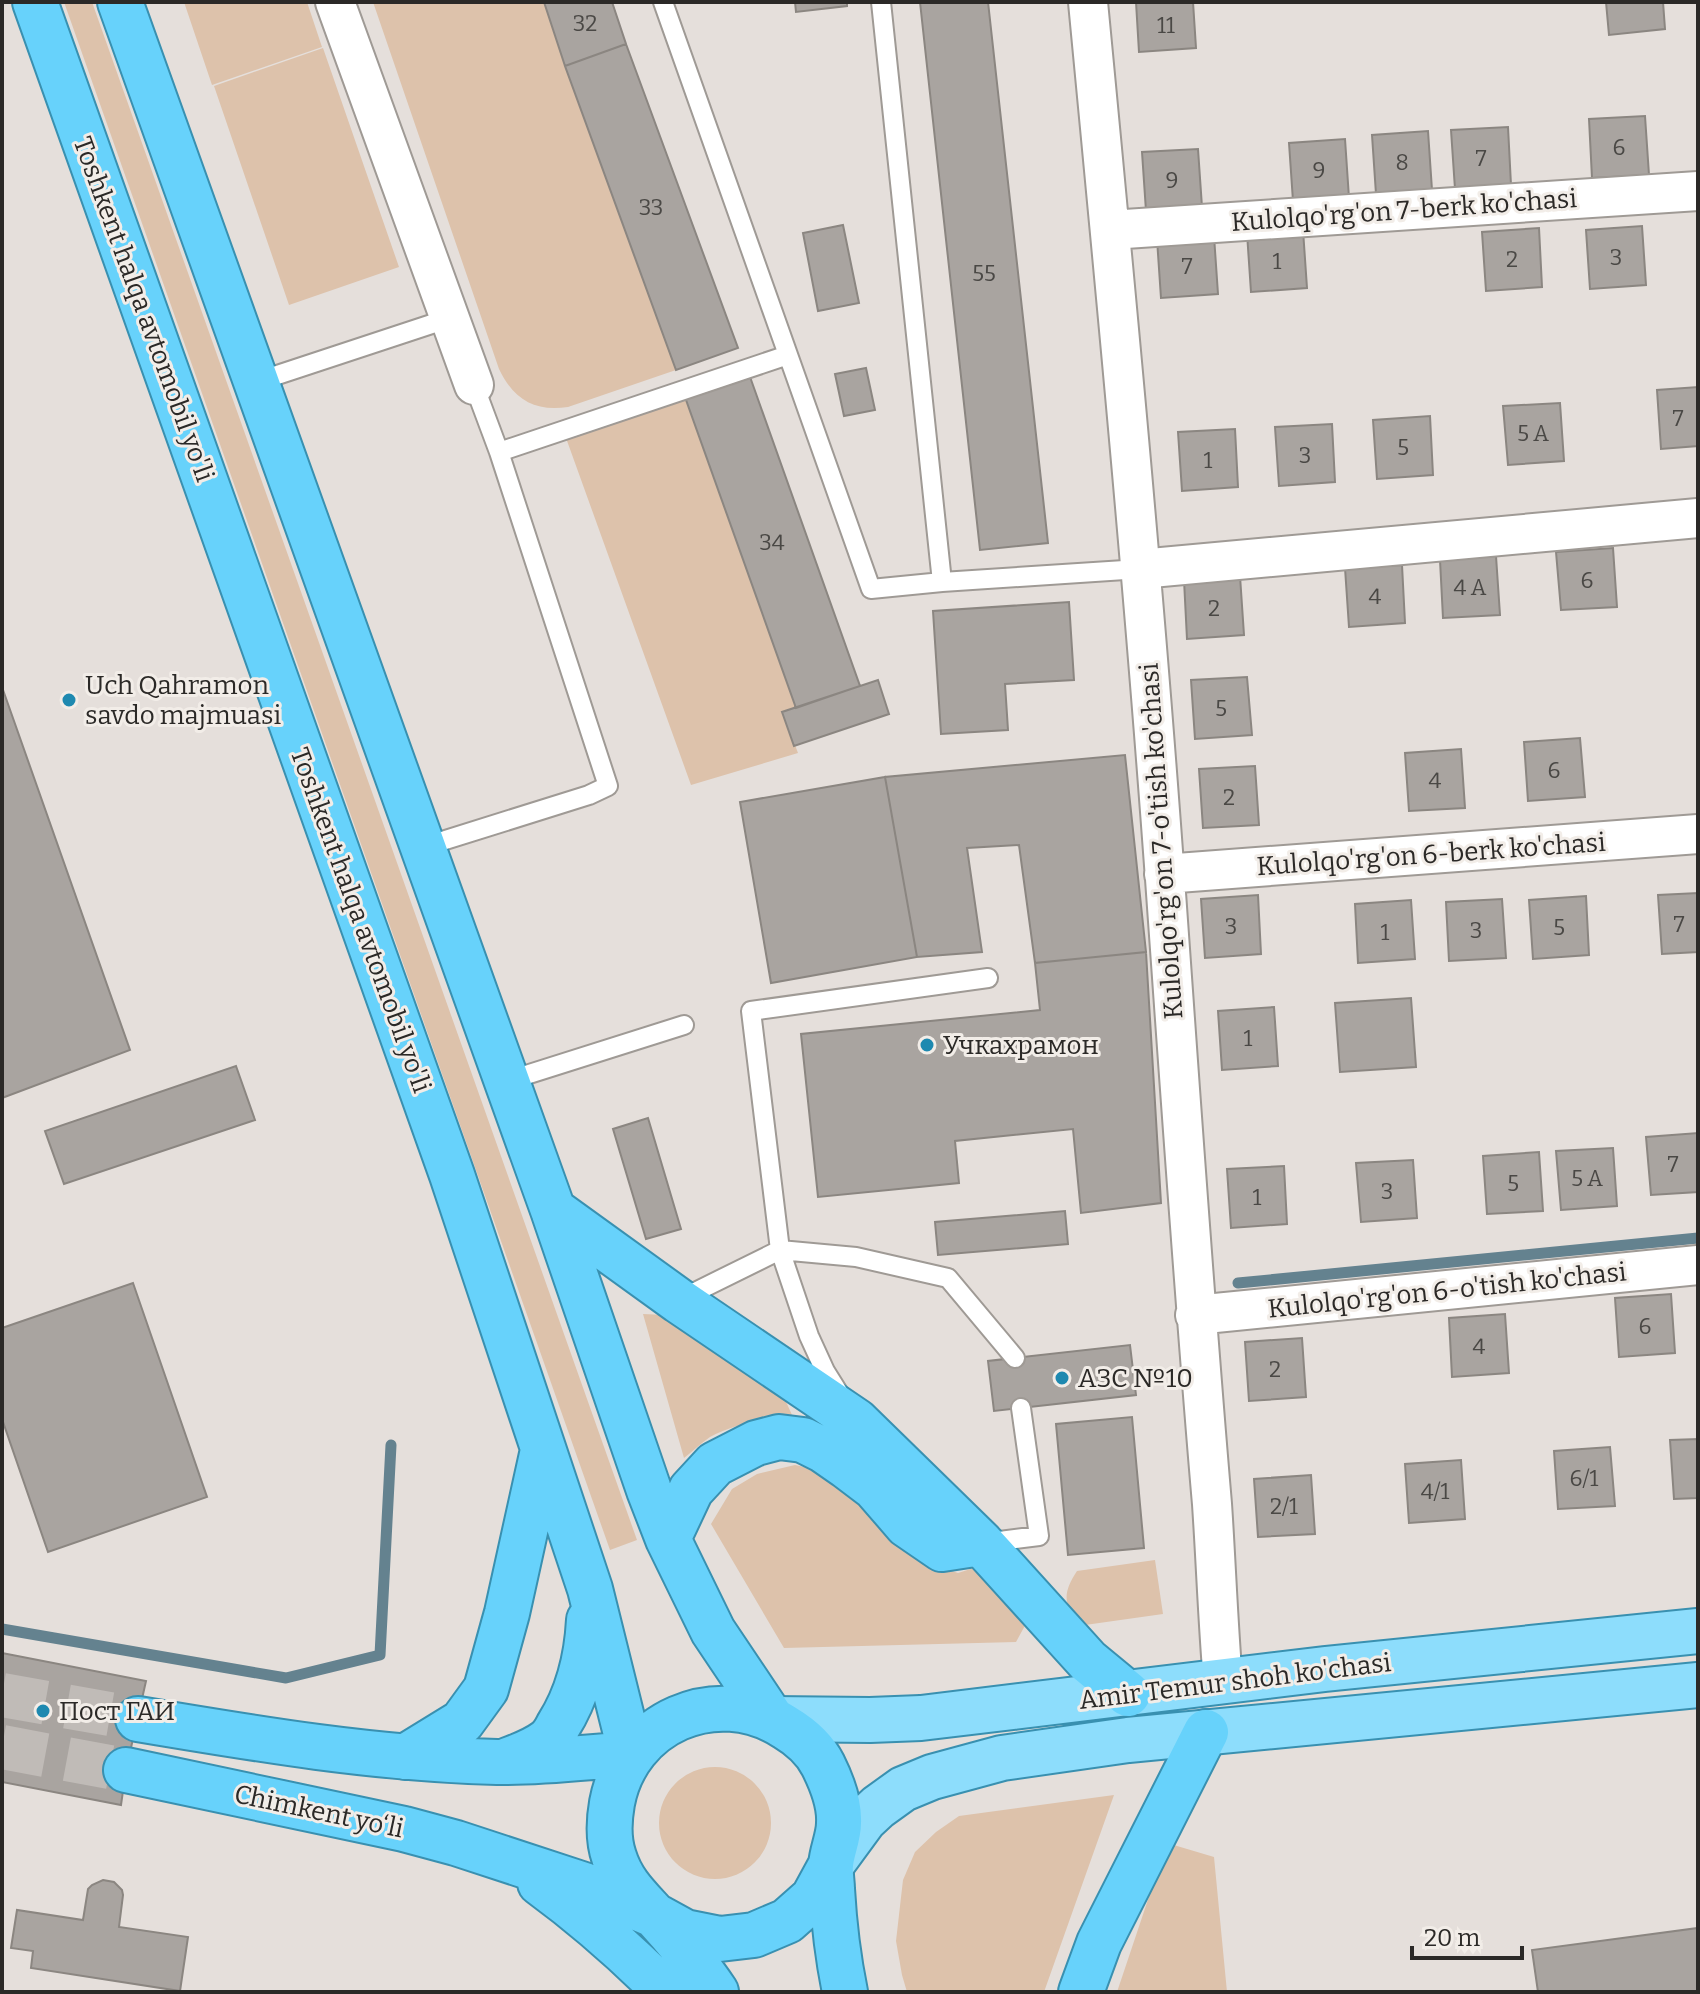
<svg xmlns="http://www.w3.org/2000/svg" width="1700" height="1994" font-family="Bitter,serif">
	<rect width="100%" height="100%" fill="#e5dfdb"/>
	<!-- green -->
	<path fill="#ddc2ab" d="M64,2H92L637,1540L610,1550Z
		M184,2H307L322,47L212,85Z
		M373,2H546L676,370L568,407C535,412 514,400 499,369Z
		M323,48L399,267L289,305L214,86Z
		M685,397L796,708L783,713L798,753L691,785L566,438Z
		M643,1314L665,1315L783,1395L792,1415C764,1419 735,1424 710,1437C701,1443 692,1452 684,1458Z
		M795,1465L814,1469L949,1570L958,1573L980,1566L1028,1620L1016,1642L784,1648L711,1524L732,1489L757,1474Z
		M1155,1560L1163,1614L1085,1625C1062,1607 1062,1594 1077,1571Z
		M659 1823a56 56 0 1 1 112 0a56 56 0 1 1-112 0Z
		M1114,1795L1044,1992H907L902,1975L896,1941L903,1880L915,1852L936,1832L959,1816Z
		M1167,1843L1214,1857L1227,1992H1117Z"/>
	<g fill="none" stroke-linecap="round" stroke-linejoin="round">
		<!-- stream -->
		<path stroke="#64828f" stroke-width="11" d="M1238,1283L1698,1238
			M2,1629L286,1678L380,1655L391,1445"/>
	</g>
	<!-- building -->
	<path fill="#a9a4a0" stroke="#8b8681" stroke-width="2" d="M544,2H612L626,44L565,66Z
		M795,2H847V6L796,12Z
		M920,2H988L1048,543L980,550Z
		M1136,2H1193L1196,48L1139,52Z
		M1606,2H1663L1665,29L1609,35Z
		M626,44L738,348L676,370L565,66Z
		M1645,116L1649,175L1592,178L1589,119Z
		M1508,127L1511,185L1455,189L1451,130Z
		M1428,131L1432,190L1376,194L1372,135Z
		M1345,139L1349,198L1293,201L1289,143Z
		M1198,149L1202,207L1146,211L1142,152Z
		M843,225L859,303L818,311L803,233Z
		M1642,226L1646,285L1590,289L1586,230Z
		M1539,228L1542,287L1486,291L1482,232Z
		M1303,230L1307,288L1251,292L1247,233Z
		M1214,236L1218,294L1161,298L1157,239Z
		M866,368L875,410L844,416L835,374Z
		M749,374L860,686L796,708L685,397Z
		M1698,387V446L1661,449L1657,390Z
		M1560,403L1564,461L1508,465L1503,406Z
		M1430,416L1433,475L1377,479L1373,420Z
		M1332,424L1335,482L1279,486L1275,427Z
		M1235,429L1238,487L1182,491L1178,432Z
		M1613,548L1617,607L1561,610L1556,552Z
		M1496,556L1500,615L1443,618L1440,560Z
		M1402,565L1405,623L1349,627L1345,568Z
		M1240,576L1244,635L1187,639L1184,580Z
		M1069,602L1074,680L1005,684L1008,730L941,734L933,611Z
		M1247,677L1252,735L1195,739L1191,680Z
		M878,680L889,714L794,746L782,712Z
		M2,687L130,1050L2,1098Z
		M1580,738L1585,797L1528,801L1524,742Z
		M1461,749L1465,808L1409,811L1405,753Z
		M1125,755L1146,952L1035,963L1019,845L967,848L982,952L917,957L885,777Z
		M1255,766L1259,825L1203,828L1199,769Z
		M885,777L917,957L771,983L740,802Z
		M1698,893V952L1662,954L1658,895Z
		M1258,895L1261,954L1205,958L1201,899Z
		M1586,896L1589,955L1533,959L1529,900Z
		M1502,899L1506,958L1449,961L1446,902Z
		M1411,900L1415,959L1358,963L1355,904Z
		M1146,952L1161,1203L1081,1213L1073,1129L955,1141L959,1183L818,1197L801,1034L1040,1010L1035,963Z
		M1411,998L1416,1067L1340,1072L1335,1003Z
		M1274,1007L1278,1066L1222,1070L1218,1011Z
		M236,1066L255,1120L64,1184L45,1131Z
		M648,1118L681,1229L646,1239L613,1129Z
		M1698,1133V1192L1651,1195L1646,1137Z
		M1613,1148L1617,1206L1561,1210L1556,1151Z
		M1539,1152L1543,1211L1487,1214L1483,1156Z
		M1413,1160L1417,1218L1361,1222L1356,1163Z
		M1284,1166L1287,1224L1231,1228L1227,1169Z
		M1065,1211L1068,1244L938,1255L935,1222Z
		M133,1283L207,1497L48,1552L2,1419V1328Z
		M1671,1294L1675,1353L1619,1357L1615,1298Z
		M1505,1314L1509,1373L1452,1377L1449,1318Z
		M1302,1338L1306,1397L1249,1401L1245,1342Z
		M1130,1345L1136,1395L994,1411L988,1361Z
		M1132,1417L1144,1548L1068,1555L1056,1424Z
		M1698,1439V1498L1674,1499L1670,1440Z
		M1610,1447L1615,1506L1558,1509L1554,1451Z
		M1461,1460L1465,1519L1409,1523L1405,1464Z
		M1311,1475L1315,1534L1258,1537L1254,1479Z
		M2,1653L146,1681L126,1770L121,1805L2,1782Z
		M103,1880L114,1882L122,1890L123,1895L119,1927L188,1937L180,1991L31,1968L33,1951L11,1948L17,1910L83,1920L88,1889L92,1885Z
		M1698,1928V1992H1538L1532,1950Z"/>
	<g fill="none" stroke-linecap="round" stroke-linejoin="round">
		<!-- trunk-tunnel -->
		<path stroke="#c0bbb7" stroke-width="44" stroke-dasharray="44 22" stroke-linecap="butt" d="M2,1695L138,1719
			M2,1747L126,1770"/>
		<!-- service casing -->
		<g stroke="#9f9a95" stroke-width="22">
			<path id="service" d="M663,2L871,589L942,582L1140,569
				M881,2L942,582
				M256,382L450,318
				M474,385L499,452L788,355
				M423,847L589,795L608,786L499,452
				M507,1081L684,1025
				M681,1299L780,1250L856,1257L948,1278L1015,1358
				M840,1395L825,1371L809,1336L780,1250L751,1011L988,978
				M984,1543L1039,1536L1021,1408"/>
		</g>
		<!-- minor casing -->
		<g stroke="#9f9a95" stroke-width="42">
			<path id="minor" d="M335,2L474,385
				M1088,2C1116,294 1144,587 1165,879C1180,1088 1194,1296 1212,1504C1216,1563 1218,1623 1223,1682
				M1110,230L1698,191
				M1140,569L1698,518
				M1164,874L1698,834
				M1195,1315L1698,1265"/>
		</g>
		<!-- primary casing -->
		<g stroke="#3990b0" stroke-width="48">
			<path id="primary" d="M772,1719L870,1720L921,1718L1325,1669L1698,1631
				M831,1865L864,1820L878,1807L903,1789L932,1777L1002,1758L1128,1740L1698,1685"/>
		</g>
		<!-- trunk casing -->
		<g stroke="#3990b0" stroke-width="48">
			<path id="trunk" d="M35,2L452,1175L590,1589L631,1754
				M120,2L553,1210L649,1490L668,1539L713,1631L772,1719
				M553,1210L679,1301L856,1421L981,1543L1088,1661L1128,1694
				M668,1539L691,1490L715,1464L756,1443L779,1437L803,1440L823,1450L846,1466L875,1488L907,1525L942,1549L981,1543
				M138,1719C257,1739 376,1759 497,1762C541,1763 587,1757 631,1754
				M405,1757L462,1722L486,1689L507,1613L543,1450
				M508,1760C522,1755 535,1750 547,1741C552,1737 555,1732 558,1726C579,1693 587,1658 589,1620
				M126,1770L404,1829L456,1843L584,1885L654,1915L685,1932L720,1939L754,1935L787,1921L813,1898L831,1865
				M540,1883C585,1916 627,1953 666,1992
				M716,1992C698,1965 677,1940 655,1916C638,1897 622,1883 614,1857C608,1840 609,1820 612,1803C627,1722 716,1683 785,1727C800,1736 815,1749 823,1765C832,1783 840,1803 839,1823C839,1837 832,1851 831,1865C830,1873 832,1882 832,1889C834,1924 838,1958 845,1992
				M1081,1992L1099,1943L1206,1732"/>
		</g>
		<!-- service -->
		<use href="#service" stroke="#fff" stroke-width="18"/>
		<!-- minor -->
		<use href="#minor" stroke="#fff" stroke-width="38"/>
		<!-- primary -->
		<use href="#primary" stroke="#8dddfc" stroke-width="44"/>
		<!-- trunk -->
		<use href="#trunk" stroke="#67d2fb" stroke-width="44"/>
	</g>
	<!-- markers -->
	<g fill="#1e89b0" stroke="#f2ede8" stroke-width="3">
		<circle cx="69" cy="700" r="8"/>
		<circle cx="927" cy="1045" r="8"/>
		<circle cx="1062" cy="1378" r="8"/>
		<circle cx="43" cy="1711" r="8"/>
	</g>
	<g text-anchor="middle" stroke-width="6" stroke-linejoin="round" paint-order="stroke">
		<!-- number labels -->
		<g font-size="22" fill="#4a4845">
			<text x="585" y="31">32</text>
			<text x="1166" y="33">11</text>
			<text x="1619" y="155">6</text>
			<text x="1481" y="166">7</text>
			<text x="1402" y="170">8</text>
			<text x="1319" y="178">9</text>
			<text x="1172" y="188">9</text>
			<text x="651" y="215">33</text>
			<text x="1616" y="265">3</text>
			<text x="1512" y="267">2</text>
			<text x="1277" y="269">1</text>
			<text x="1187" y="274">7</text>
			<text x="984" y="281">55</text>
			<text x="1678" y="426">7</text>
			<text x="1533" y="441">5 A</text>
			<text x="1403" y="455">5</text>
			<text x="1305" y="463">3</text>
			<text x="1208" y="468">1</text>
			<text x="772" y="550">34</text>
			<text x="1587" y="588">6</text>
			<text x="1470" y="595">4 A</text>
			<text x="1375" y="604">4</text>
			<text x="1214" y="616">2</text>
			<text x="1221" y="716">5</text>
			<text x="1554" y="778">6</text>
			<text x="1435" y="788">4</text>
			<text x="1229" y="805">2</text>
			<text x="1679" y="932">7</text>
			<text x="1231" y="934">3</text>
			<text x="1559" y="935">5</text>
			<text x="1476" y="938">3</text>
			<text x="1385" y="940">1</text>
			<text x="1248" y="1046">1</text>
			<text x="1673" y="1172">7</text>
			<text x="1587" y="1186">5 A</text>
			<text x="1513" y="1191">5</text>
			<text x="1387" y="1199">3</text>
			<text x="1257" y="1205">1</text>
			<text x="1645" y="1334">6</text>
			<text x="1479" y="1354">4</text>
			<text x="1275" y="1377">2</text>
			<text x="1584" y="1486">6/1</text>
			<text x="1435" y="1499">4/1</text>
			<text x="1284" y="1514">2/1</text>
		</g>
		<!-- street labels -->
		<g font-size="26" fill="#2b2927" stroke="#f2ede8">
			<text transform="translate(1404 210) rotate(-4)" y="9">Kulolqo'rg'on 7-berk ko'chasi</text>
			<text transform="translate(144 309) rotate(70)" y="9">Toshkent halqa avtomobil yo'li</text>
			<text transform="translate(1161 841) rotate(-94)" y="9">Kulolqo'rg'on 7-o'tish ko'chasi</text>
			<text transform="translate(1431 854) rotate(-4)" y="9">Kulolqo'rg'on 6-berk ko'chasi</text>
			<text transform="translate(361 920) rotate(70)" y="9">Toshkent halqa avtomobil yo'li</text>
			<text transform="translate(1447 1290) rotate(-6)" y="9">Kulolqo'rg'on 6-o'tish ko'chasi</text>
			<text transform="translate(1235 1681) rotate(-7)" y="9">Amir Temur shoh ko'chasi</text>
			<text transform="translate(319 1811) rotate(12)" y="9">Chimkent yo‘li</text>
		</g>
		<!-- poi labels -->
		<g font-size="26" fill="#2b2927" stroke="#f2ede8" text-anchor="start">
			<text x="85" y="694">Uch Qahramon<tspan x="85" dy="30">savdo majmuasi</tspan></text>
			<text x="943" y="1054">Учкахрамон</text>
			<text x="1078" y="1387">АЗС №10</text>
			<text x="59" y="1720">Пост ГАИ</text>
		</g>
	</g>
	<!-- border -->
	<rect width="1700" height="1994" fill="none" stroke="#2b2927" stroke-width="8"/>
	<!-- scale -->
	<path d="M1412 1946v12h110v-12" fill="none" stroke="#2b2927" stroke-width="4"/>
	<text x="1424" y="1946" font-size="24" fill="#2b2927" stroke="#f2ede8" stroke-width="6" paint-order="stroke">20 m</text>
</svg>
